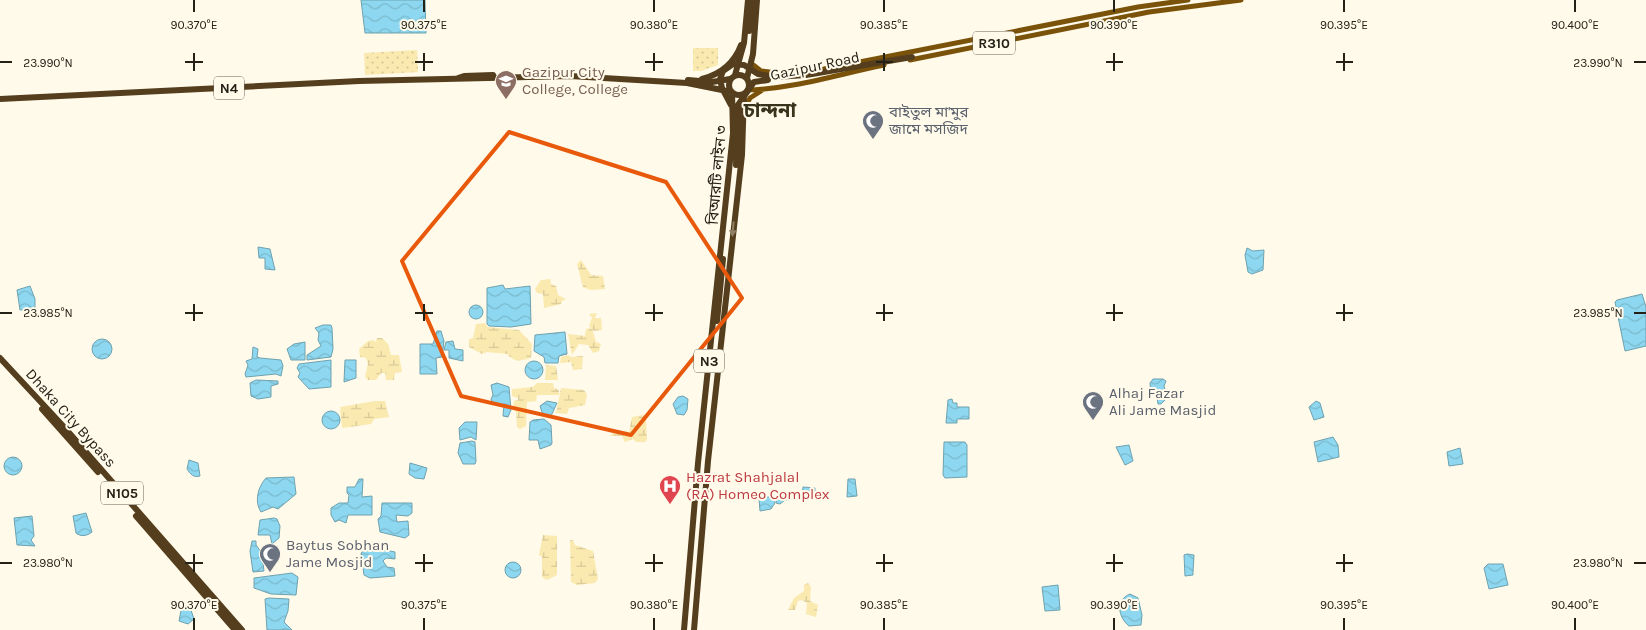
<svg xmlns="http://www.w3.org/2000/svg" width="1646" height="630" font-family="Karla,'Noto Sans Bengali',sans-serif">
	<defs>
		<pattern id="wetland-marsh" width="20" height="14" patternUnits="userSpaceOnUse" patternTransform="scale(1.25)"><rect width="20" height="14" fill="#fbeab0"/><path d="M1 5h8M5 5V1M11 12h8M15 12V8" fill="none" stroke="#d7c897"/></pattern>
		<pattern id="park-dots" width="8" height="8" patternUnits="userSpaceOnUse" patternTransform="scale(1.25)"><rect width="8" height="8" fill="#fbeab0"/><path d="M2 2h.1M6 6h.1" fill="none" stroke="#d7c897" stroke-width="1.8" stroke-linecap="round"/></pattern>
		<pattern id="water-waves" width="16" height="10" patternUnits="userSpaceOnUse" patternTransform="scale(1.25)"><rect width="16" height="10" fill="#8dd8f0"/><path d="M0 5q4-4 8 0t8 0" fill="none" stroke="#7ab9cd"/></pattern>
	</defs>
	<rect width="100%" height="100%" fill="#fffae9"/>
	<!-- wetland -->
	<path fill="url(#wetland-marsh)" d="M581,260L591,275L603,276L605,289L590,290L583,287L577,264Z
		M550,279L551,284L556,286L558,295L566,299L562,301L561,304L544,308L543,294L537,293L535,289L541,280Z
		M597,313L595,318H601L602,330L594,331L589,326L592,318L589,314Z
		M485,323L488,327L519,330L532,344L531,358C519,361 516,363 507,354L487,352L482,354L469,347V339L473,338L476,324Z
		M592,328L596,342L601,344L599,351L593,353L588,345L579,344L572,355L568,334L585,336L586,329Z
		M377,338H382L388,344L391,355H399L402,372L395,373L394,380H386L385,373H381L376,380H368L365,377L368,364L366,358L360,357L359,349L368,341L373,340L376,342Z
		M568,355L571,357L583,356L582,369L573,370L571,362L560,363L561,357Z
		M546,365L556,366L558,380H545Z
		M537,383H553L554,388L559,390V395H537L536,401L527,402L526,426L520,429L517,427L516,412L513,409L514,401L518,400V398L512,396V389L533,387Z
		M561,388L584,390L587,395L585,405L569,408L567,414L556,413Z
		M375,401H385L389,417L374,419L371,424L342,428L340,407Z
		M643,415L646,418L647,440L645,442H636L633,439L625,442L622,436H610L616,430L629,432L632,417Z
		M543,535L557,536V575L547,580L542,577V557L539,555Z
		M570,540H573L575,545L593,551L598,579L595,583L577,585L571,582Z
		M808,583L811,587L810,601L818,605L816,617L806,614L807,603L802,600L798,601L795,610H788L794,598L804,591V585Z"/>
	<!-- park -->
	<path fill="url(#park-dots)" d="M693,48H718V65L701,71H693Z
		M417,50L418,72L365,75L364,53Z"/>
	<!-- water -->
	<path fill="url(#water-waves)" stroke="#6ea1af" d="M361,0H425L426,33H365Z
		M258,247L270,249L275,270L265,269V258H259Z
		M1247,248L1253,251L1264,250L1263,270L1252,274L1248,272L1245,255Z
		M503,285L505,289L530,286L531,324L511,327L489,326L487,324V288Z
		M30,286L35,299V309L20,310L17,290Z
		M1642,294L1646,307V346L1625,351L1615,302L1617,300Z
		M469 312a7 7 0 1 1 14 0a7 7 0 1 1-14 0Z
		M323,325H331L332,328L333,349L331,357L307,360V355L321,346L318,340L319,333L315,328Z
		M437,331H441L444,341L442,357L436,358L437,374H420V344H433Z
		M565,332L567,354L559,356L558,363H545L544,357L534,351L535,335Z
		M92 349a10 10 0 1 1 20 0a10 10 0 1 1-20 0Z
		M453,341L455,349L463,350V361L449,358V350H444L446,342Z
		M305,342V360H291L287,349L294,344Z
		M253,347L258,349L257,357L260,358L281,360L283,366L281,376L276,374L246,377L245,374L248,365L246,361L252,359Z
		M331,360V387L309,389L298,377L300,373L297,368L299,364Z
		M345,360H356V378L344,382Z
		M525 370a9 9 0 1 1 18 0a9 9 0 1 1-18 0Z
		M1153,379H1163L1166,381L1164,386L1167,398L1161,404H1158L1157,397L1151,394L1150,383Z
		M256,380L278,381V384L271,386V397L258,399L251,396L250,383Z
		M497,383L509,387L511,410L508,417L503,416L504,405L493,404L491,399L493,395L491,385Z
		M683,396L688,399L687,410L684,415L677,414L673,404L678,397Z
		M952,399L953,403H957V407H969V419H957V423H946L948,400Z
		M547,401L557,403L551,416L543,415L540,406Z
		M1316,401L1320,403L1324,417L1314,420L1309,407Z
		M322 420a9 9 0 1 1 18 0a9 9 0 1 1-18 0Z
		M544,419L551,425L552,443L551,445L540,449L538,440H529L530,422L533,420Z
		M465,422H477L476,440L471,437L460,440L459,428Z
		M1333,437L1338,445L1339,457L1318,462L1314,442Z
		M472,441L475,442L476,461L475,464H463L458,453L460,443Z
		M944,442H965L967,445V477L945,478L943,475Z
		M1129,445L1133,461L1125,465L1116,447Z
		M1460,448L1463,464L1449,466L1447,452Z
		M4 466a9 9 0 1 1 18 0a9 9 0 1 1-18 0Z
		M189,460L198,463L200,476C194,478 190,474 187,469Z
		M410,463L427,468L424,479L415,478L409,474Z
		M294,477L296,494L278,509L273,507L261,512C254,501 258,487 266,478Z
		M359,479H363L362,497L372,496V515H348L346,523L339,520L335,522L331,515V508L339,503H348L349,495L347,493V487H355Z
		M848,479H855L857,496L847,497Z
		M803,487L815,488V494L812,495L811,498L785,500L780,504L776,503L778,494L802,495Z
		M761,497H774L775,503L771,509L760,511L759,499Z
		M382,503H412V513L408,516L396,515L397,522L408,521L409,535L405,538L380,532L378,519L381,516Z
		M86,513L92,532C87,536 81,537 76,533L73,516Z
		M32,516L34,536L31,540L35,546L17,545L14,518Z
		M274,518L277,519L280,526L279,538L272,544L270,535H258L260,520Z
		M252,541H256V545L261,552H265L264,558L277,557L278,562L263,563L264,571L253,572L250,551Z
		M370,547L395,552V559L386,558L383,561L387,567L394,568L395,576L370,578L364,575L361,553Z
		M1187,554L1194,555L1193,572V575L1185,576L1184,555Z
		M505 570a8 8 0 1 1 16 0a8 8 0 1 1-16 0Z
		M1488,564H1503L1508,585L1489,589L1484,568Z
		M292,573L298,577L296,595L271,594L254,588V578Z
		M1058,585L1060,610L1045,611L1042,587Z
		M1130,594L1138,598L1142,615L1141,625L1129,626C1118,617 1115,600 1130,594Z
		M269,598L289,599L288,611L284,622L292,630H267L265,599Z
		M182,605L190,607L194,619L188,624L179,621Z"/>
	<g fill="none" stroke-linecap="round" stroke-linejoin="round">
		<!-- primary -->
		<path stroke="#7b5209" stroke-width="5" d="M910,60L1149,12L1241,0
			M752,64L761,71L784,74
			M824,69L1138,7L1188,0
			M747,90C794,89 839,74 884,65
			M745,107L750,98L761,91"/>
		<!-- highway -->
		<path stroke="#543e1e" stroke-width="6" d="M749,31L753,0
			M729 85a10 10 0 1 1 20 0a10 10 0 1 1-20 0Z
			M735,75L744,43L748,0
			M458,78L464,76L493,75
			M747,78L753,54L757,0
			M702,79C721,74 734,64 741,45
			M688,80L712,82L730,79
			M0,99L359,81L570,76L687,83L732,92L733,133L698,463L684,630
			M731,105L722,88L720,79L723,71L733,64L744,65L758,74L775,77L806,75L912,57
			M736,165L738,105L754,82L768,80
			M717,321L723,259
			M0,358L64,427L242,630
			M42,409L98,472
			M136,516L235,630
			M694,630L708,461L742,155L744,94"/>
	</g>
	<!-- one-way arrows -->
	<defs><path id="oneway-solid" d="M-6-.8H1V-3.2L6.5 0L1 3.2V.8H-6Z" transform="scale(1.25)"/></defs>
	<use fill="#908065" href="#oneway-solid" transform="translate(733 229) rotate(95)"/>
	<!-- marked area -->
	<path fill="none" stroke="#e8590c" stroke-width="4" stroke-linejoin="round" d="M509,132L666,182L742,298L631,435L461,396L402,261Z"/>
	<!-- ticks -->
	<path fill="none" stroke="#242117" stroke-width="2" d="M194,0V12M424,0V12M654,0V12M884,0V12M1114,0V12M1344,0V12M1575,0V12M194,53V71M424,53V71M654,53V71M884,53V71M1114,53V71M1344,53V71M0,62H12M185,62H203M415,62H433M645,62H663M876,62H893M1106,62H1123M1336,62H1353M1634,62H1646M194,304V321M424,304V321M654,304V321M884,304V321M1114,304V321M1344,304V321M0,313H12M185,313H203M415,313H433M645,313H663M876,313H893M1106,313H1123M1336,313H1353M1634,313H1646M194,554V572M424,554V572M654,554V572M884,554V572M1114,554V572M1344,554V572M0,563H12M185,563H203M415,563H433M645,563H663M876,563H893M1106,563H1123M1336,563H1353M1634,563H1646M194,618V630M424,618V630M654,618V630M884,618V630M1114,618V630M1344,618V630M1575,618V630"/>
	<!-- icons -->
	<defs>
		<g id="university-pin" transform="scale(1.125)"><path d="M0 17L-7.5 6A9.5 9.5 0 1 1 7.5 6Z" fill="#8d6e63" stroke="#fffae9"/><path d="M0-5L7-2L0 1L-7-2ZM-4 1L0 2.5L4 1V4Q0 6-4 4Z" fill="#fff"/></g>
		<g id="mosque-pin" transform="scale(1.125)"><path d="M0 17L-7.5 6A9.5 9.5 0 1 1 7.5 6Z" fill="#6b7280" stroke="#fffae9"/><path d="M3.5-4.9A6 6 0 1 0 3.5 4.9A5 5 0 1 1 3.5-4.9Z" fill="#fff"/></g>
		<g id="hospital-pin" transform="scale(1.125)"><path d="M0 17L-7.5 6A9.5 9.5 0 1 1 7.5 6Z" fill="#e0444e" stroke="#fffae9"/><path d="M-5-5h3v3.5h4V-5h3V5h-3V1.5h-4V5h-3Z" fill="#fff"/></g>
	</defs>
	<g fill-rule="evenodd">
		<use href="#university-pin" x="506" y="81"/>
		<use href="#mosque-pin" x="873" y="121"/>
		<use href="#mosque-pin" x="1093" y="402"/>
		<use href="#hospital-pin" x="670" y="486"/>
		<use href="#mosque-pin" x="270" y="554"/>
	</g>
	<g text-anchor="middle" stroke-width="4" stroke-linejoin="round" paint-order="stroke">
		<!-- shield labels -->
		<g fill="#fffae9" stroke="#666256" stroke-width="1">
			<rect x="973" y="31.5" width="42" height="23" rx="4"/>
			<rect x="214" y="76.5" width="30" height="23" rx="4"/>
			<rect x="694" y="349.5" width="30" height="23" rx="4"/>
			<rect x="101" y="481.5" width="42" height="23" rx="4"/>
		</g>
		<g font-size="14" font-weight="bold" fill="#242117">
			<text x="994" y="48">R310</text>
			<text x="229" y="93">N4</text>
			<text x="709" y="366">N3</text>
			<text x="122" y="498">N105</text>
		</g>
		<!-- street labels -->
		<g font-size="15" fill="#242117" stroke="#fffae9">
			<text transform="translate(815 66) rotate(-12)" y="5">Gazipur Road</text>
			<text transform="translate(717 175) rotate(-85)" y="5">বিআরটি লাইন ৩</text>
			<text transform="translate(71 418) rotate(48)" y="5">Dhaka City Bypass</text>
		</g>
		<!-- education labels -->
		<g font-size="15" fill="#785e54" stroke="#fffae9" text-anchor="start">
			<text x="522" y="77">Gazipur City<tspan x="522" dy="17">College, College</tspan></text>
		</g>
		<!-- worship labels -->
		<g font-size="15" fill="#5b616d" stroke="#fffae9" text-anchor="start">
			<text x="889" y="117">বাইতুল মা'মুর<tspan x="889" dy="17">জামে মসজিদ</tspan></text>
			<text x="1109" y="398">Alhaj Fazar<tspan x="1109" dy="17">Ali Jame Masjid</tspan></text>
			<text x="286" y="550">Baytus Sobhan<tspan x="286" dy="17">Jame Mosjid</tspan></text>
		</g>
		<!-- health labels -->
		<g font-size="15" fill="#be3a42" stroke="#fffae9" text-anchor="start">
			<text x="686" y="482">Hazrat Shahjalal<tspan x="686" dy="17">(RA) Homeo Complex</tspan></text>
		</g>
		<!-- district labels -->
		<g font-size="20" font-weight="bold" fill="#3a331c" stroke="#fffae9">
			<text x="770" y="117">চান্দনা</text>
		</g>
	</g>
	<g font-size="12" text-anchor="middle" fill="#242117" stroke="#fffae9" stroke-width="4" stroke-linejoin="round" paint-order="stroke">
		<text x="194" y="29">90.370°E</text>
		<text x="424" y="29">90.375°E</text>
		<text x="654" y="29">90.380°E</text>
		<text x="884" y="29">90.385°E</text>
		<text x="1114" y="29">90.390°E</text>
		<text x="1344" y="29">90.395°E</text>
		<text x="1575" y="29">90.400°E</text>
		<text x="48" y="67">23.990°N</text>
		<text x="1598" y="67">23.990°N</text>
		<text x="48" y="317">23.985°N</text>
		<text x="1598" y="317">23.985°N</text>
		<text x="48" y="567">23.980°N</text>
		<text x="1598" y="567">23.980°N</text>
		<text x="194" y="609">90.370°E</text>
		<text x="424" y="609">90.375°E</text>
		<text x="654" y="609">90.380°E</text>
		<text x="884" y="609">90.385°E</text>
		<text x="1114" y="609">90.390°E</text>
		<text x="1344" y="609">90.395°E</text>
		<text x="1575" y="609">90.400°E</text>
	</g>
</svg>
